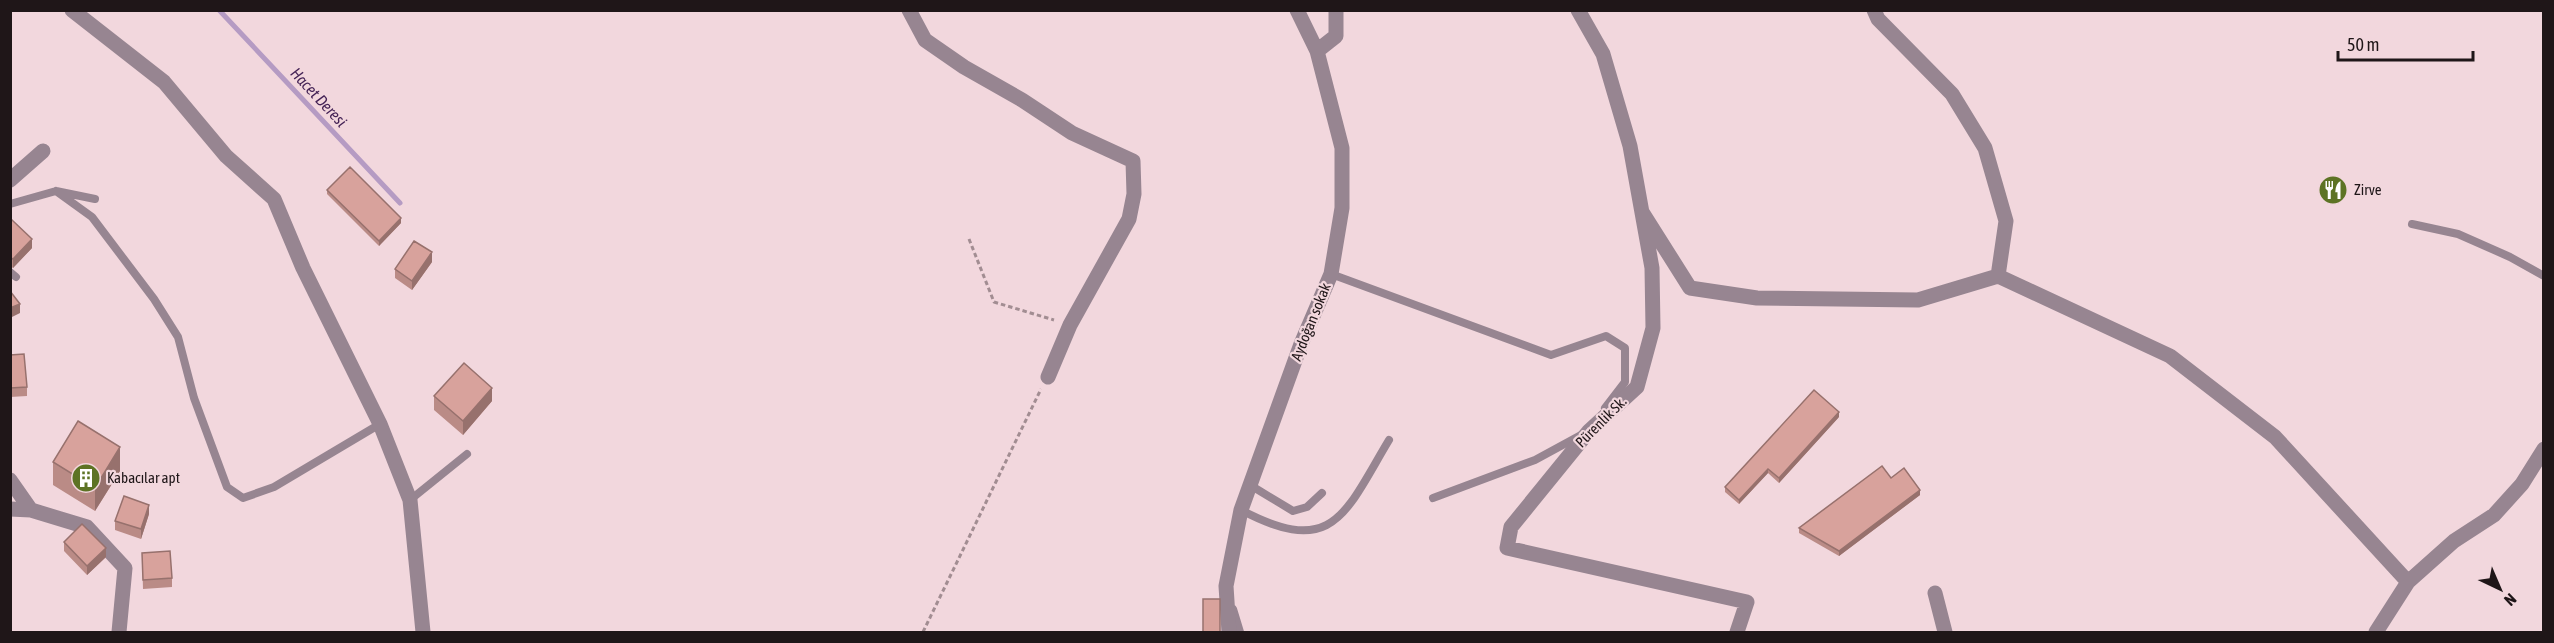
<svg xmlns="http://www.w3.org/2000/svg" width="2554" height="643" font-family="'Asap Condensed',sans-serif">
	<rect width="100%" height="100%" fill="#f2d7dd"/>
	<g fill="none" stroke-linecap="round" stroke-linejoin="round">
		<!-- stream -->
		<path stroke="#b59bc3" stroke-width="5" d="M219,10L400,203"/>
		<!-- path -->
		<path stroke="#a28d92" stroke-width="3" stroke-dasharray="4.5 3" stroke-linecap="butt" d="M969,239L994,302L1054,320
			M923,632L1041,389"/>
		<!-- service -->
		<path stroke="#978591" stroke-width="8" d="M56,191L92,217L154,299L178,337L194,398L227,487L243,498L274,487L380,424
			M10,204L56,191L95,199
			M2412,224L2458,234L2510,257L2544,276
			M10,272L16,277
			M1331,274L1551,355L1606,336L1625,348V382L1605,408
			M1250,485L1293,511L1307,507L1322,493
			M1433,498L1535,460L1581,435
			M410,500L467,454
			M1241,510C1334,559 1345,513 1389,440
			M1233,609L1240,632"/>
		<!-- minor -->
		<path stroke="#978591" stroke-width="15" d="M72,10L164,82L226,156L274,199L303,268L380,424L410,500L423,632
			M909,10L925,40L964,67L1022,100L1072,133L1133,161L1134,194L1129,219L1070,325L1048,377
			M1578,10L1603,54L1630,146L1652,268L1653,328L1637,387L1589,431L1511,527L1507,548L1747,602L1737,632
			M1874,10L1878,19L1952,94L1985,148L2006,221L1998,276
			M1317,51L1336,36V10
			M10,180L43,151
			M1642,212L1690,288L1757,298L1918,300L1998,276L2170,356L2275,437L2408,582
			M10,480L31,510
			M10,509L31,510L87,527L125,568L119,632
			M1935,593L1945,632
			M1229,632L1226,586L1241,510L1301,344L1331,274L1342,208V148L1317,51L1297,10
			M2376,632L2408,582L2454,541L2494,515L2522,484L2544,449"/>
	</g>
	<!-- wall -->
	<path fill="#ba8b86" d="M327,190L401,223L379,246L327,194Z
		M10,221L32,248L13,268L10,266Z
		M432,262L412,290L395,278V269Z
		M10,355L27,387V396L10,397Z
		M434,396L492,401L463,435L434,410Z
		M1839,417L1779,483L1768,473L1739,504L1725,492V487Z
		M53,462L120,471L95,511L53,485Z
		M1891,478L1920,495L1839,556L1799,533V528Z
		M149,514L141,539L115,530V521Z
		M64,542L106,557L87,575L64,551Z
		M142,553L172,578V587L143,589Z"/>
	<!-- shaded-wall -->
	<path fill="#97716d" d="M401,218V223L379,246V241Z
		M32,239V248L13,268V259Z
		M432,252V262L412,290V281Z
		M20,304V313L10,318V308Z
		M492,388V401L463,435V421Z
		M1839,412V417L1779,483V478Z
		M120,447V471L95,511V488Z
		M1768,469V473L1739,504V500Z
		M1920,490V495L1839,556V551Z
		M149,505V514L141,539V529Z
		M106,548V557L87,575V566Z"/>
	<!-- building -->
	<path fill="#d8a29c" stroke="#97716d" stroke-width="1.5" d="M350,167L401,218L379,241L327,190Z
		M12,220L32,239L13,259L10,257V221Z
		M414,241L432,252L412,281L395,269Z
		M10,291L20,304L10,308Z
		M24,354L27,387L10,388V355Z
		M464,363L492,388L463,421L434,396Z
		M1814,390L1839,412L1779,478L1768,469L1739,500L1725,487Z
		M78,421L120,447L95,488L53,462Z
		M1882,466L1891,478L1904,468L1920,490L1839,551L1799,528Z
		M124,496L149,505L141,529L115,521Z
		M82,524L106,548L87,566L64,542Z
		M170,551L172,578L143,580L142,553Z
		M1203,599H1220V633H1203Z"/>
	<!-- icons -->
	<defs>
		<g id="restaurant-disc" transform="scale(1.5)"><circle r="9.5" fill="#5d7324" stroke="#f2d7dd"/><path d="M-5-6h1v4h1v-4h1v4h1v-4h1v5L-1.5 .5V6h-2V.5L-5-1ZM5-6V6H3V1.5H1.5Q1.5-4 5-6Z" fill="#fff"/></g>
		<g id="building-disc" transform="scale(1.5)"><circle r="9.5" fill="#5d7324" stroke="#f2d7dd"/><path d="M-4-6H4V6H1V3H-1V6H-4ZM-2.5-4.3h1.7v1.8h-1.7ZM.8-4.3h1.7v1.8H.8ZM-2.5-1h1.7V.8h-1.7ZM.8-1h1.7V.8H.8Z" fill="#fff"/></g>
	</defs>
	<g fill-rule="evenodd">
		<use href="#restaurant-disc" x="2333" y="190"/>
		<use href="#building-disc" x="86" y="478"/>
	</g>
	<g text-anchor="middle" stroke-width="4.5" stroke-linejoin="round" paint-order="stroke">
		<!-- poi labels -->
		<g font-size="15" fill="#1f1618" stroke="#f2d7dd" text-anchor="start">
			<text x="2354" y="195">Zirve</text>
			<text x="107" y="483">Kabacılar apt</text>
		</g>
		<!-- street labels -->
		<g font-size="15" fill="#1f1618" stroke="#f2d7dd">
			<text transform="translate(1311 322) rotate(-68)" y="5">Aydoğan sokak</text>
			<text transform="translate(1601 422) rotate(-45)" y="5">Pürenlik Sk.</text>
		</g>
		<!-- water labels -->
		<g font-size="16" font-style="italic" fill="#452356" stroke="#f2d7dd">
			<text transform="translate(319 97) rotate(47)" y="6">Hacet Deresi</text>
		</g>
	</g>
	<!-- border -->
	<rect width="2554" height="643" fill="none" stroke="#1f1618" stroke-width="24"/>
	<!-- north arrow -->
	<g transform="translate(2500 589) rotate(136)" stroke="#f2d7dd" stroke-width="4.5" paint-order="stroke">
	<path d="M0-4.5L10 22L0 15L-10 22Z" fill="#1f1618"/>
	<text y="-9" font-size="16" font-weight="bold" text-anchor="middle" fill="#1f1618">N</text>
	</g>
	<!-- scale -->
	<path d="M2338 51v9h135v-9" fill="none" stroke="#1f1618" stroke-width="3"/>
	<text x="2347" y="51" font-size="18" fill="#1f1618" stroke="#f2d7dd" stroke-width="4.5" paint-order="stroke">50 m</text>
</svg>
